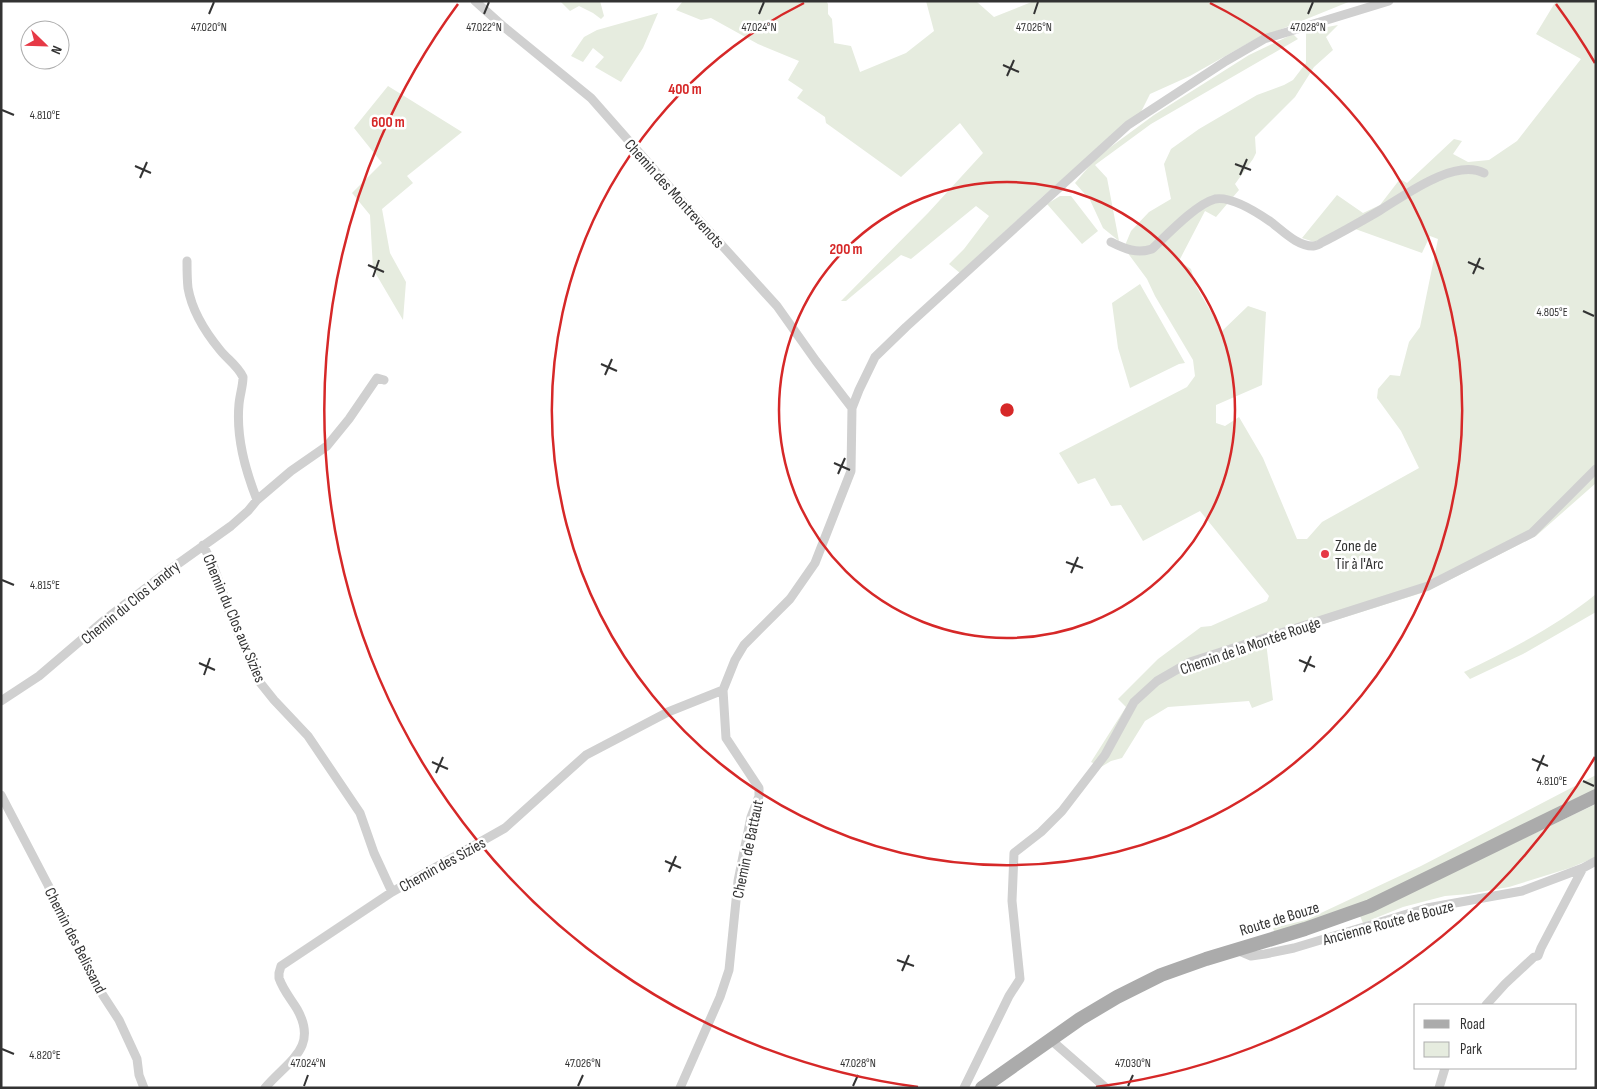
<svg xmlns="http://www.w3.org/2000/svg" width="1597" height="1089" font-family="'Sofia Sans Condensed',sans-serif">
	<rect width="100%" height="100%" fill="#fff"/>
	<!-- green -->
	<path fill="#e6ecdf" d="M560,1H600L604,16L601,19L593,13L579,6L570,11Z
		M683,1H826L828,4V14L832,19L834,43L851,46L860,72L906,53L934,31L926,1L977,2L994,17L1034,1H1351L1252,41L1190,76L1150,94L1141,112L1041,198L960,273L949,264L964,249L989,216L976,206L911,259L901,255L846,301H841L928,213L983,153L960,123L901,177L826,123L825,117L797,98L803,90L788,80L799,61L758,44L711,18L701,20L676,10Z
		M1556,1H1596V483L1536,536L1428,591L1266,642L1273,700L1252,708L1249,701L1168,707L1145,721L1122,758L1111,761L1101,767L1091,762L1126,707L1118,699L1158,659L1201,627L1211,626L1267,601L1269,596L1200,511L1143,541L1121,505L1111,506L1095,478L1078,484L1059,453L1187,387L1195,376L1193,360L1155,296L1147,279L1127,252L1126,243L1131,231L1149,212L1171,199L1164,164L1171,149L1199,129L1257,95L1284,85L1293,80L1306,63V31L1338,25L1326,37L1333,50L1314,67L1295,97L1255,137L1256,153L1253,159L1235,184L1239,190L1216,217L1205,211L1179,261L1191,269L1196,286L1222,331L1248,306L1266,312L1262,385L1216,405V423L1225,426L1239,417L1263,458L1297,539H1307L1322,522L1419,468L1401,431L1377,398L1378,389L1390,375L1400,376L1409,342L1420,327L1438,239L1430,236L1422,253L1347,226L1317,243L1302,238L1337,195L1363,213L1380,205L1400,179L1407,183L1454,139L1462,141L1453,154L1468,162L1489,160L1517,141L1581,59L1536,34Z
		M658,13L643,48L621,82L595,67L604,57L593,48L583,62L571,56L584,37L597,30Z
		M1293,34L1298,39L1151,124L1095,165L1107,178L1119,241L1103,228L1090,200L1075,183L1097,157L1154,115L1249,55Z
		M388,86L462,132L407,176L413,183L382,209L390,253L406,282L403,320L373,269L370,215L352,193L382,163L354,128Z
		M1060,196H1071L1098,231L1082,244L1047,204Z
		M1140,284L1185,363L1179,364L1130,388L1118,348L1112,303Z
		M1596,594V612L1523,654L1470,679L1464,672C1510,650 1557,626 1596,594Z
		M1596,775V790L1374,899L1275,934L1273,928L1306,920L1421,866Z
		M1596,804V857L1570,868L1509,887L1469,894L1445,896L1403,907L1363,923L1360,916Z"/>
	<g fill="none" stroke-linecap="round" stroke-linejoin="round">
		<!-- street -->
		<path stroke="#d0d0d0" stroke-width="9" d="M475,1L504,27L591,98L688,208L777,306L816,361L852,408
			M1111,242C1125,249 1137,254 1152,249C1167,235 1196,204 1215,199C1231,196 1258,213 1271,222C1283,231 1298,247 1314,246C1315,246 1321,244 1321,243C1341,233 1360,222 1379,211C1404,196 1454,158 1484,173
			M187,261C187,270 187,279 188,288C192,311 206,333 220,350C228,360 237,365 243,377C243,386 240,394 239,404C236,437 245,469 257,500
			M203,545L213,565L231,616L258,680L274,700L308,736L360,813L374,853L392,892
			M1,701L39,676L107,618L168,571L231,526L248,511L257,500L291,471L327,446L349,419L377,378L384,380
			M1,795L48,885L91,977L119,1020L137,1059L139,1075L144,1088
			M1237,950L1251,956L1265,954L1294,948L1427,908L1522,891L1583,868L1596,861
			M1486,1005L1505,984L1534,957L1538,956L1541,948L1583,868
			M1051,1040L1106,1088
			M265,1088C288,1061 319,1048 297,1009C291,999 283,990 279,978V973L281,966L392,892L505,828L586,755L668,712L723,690
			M680,1088L720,997L729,970L738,881L751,817L759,796V788L726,738L723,690L735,660L744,645L790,599L815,563L851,471L852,408L859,390L875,357L906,327L1128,125L1226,61L1264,39L1389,1
			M964,1088L1009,996L1020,979L1012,901L1014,853L1041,832L1062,811L1105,755L1134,702L1157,681L1190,662L1428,586L1532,533L1596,469
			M1439,1088L1445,1068"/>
		<!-- primary -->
		<path stroke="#ababab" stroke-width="14" d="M982,1088L1080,1019L1117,997L1161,975L1206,959L1305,929L1370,906L1596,796"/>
	</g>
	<!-- ticks -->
	<path fill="none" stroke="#333" stroke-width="2" d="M209,14L214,2M484,14L489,2M759,14L764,2M1034,14L1038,2M1308,14L1313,2M1003,65L1019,72M1007,76L1014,60M2,110L14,115M1235,164L1251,170M135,166L151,173M1240,175L1247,159M140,178L147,162M1468,262L1484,269M368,265L384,272M1473,274L1480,258M373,277L379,260M1583,311L1594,316M601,364L617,371M605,375L612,359M834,463L850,470M838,474L845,458M1066,562L1083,568M1071,573L1078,557M2,580L14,585M1299,660L1315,667M199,663L215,670M1304,672L1311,656M204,675L210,658M1532,759L1548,766M432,762L448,769M1537,771L1544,755M436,773L443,757M1583,781L1594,786M665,861L681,868M669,872L676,856M897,960L914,966M902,971L909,955M2,1049L14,1054M304,1086L308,1075M578,1086L583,1075M853,1086L858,1075M1128,1086L1133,1075"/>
	<!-- distance rings -->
	<g fill="none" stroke="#d62828" stroke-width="2.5">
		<circle cx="1007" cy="410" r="228"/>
		<path d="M1210 3A455 455 0 1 1 804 3"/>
		<path d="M1595 757A683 683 0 0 1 1096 1087M918 1087A683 683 0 0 1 458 4M1556 4A683 683 0 0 1 1595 63"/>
	</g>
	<!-- markers -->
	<circle fill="#e63946" stroke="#fff" stroke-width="2" cx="1325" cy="554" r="5"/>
	<g text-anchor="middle" stroke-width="5" stroke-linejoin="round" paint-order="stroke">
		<!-- street labels -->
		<g font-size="16" fill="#333" stroke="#fff">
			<text transform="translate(675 193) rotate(48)" y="6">Chemin des Montrevenots</text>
			<text transform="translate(130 602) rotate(-39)" y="6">Chemin du Clos Landry</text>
			<text transform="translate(235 618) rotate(67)" y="6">Chemin du Clos aux Sizies</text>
			<text transform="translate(1250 645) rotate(-19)" y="6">Chemin de la Montée Rouge</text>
			<text transform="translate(747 849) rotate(-78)" y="6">Chemin de Battaut</text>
			<text transform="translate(442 864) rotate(-29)" y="6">Chemin des Sizies</text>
			<text transform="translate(1279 918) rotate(-17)" y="6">Route de Bouze</text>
			<text transform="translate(1388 922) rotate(-15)" y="6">Ancienne Route de Bouze</text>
			<text transform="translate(76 940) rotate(63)" y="6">Chemin des Belissand</text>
		</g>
		<!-- poi labels -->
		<g font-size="16" fill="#333" stroke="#fff" text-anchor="start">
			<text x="1335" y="551">Zone de<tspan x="1335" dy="18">Tir à l'Arc</tspan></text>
		</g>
	</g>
	<g font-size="12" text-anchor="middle" fill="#333" stroke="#fff" stroke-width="5" stroke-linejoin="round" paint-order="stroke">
		<text x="209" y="31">47.020°N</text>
		<text x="484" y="31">47.022°N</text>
		<text x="759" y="31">47.024°N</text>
		<text x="1034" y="31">47.026°N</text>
		<text x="1308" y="31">47.028°N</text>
		<text x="45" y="119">4.810°E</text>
		<text x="1552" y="316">4.805°E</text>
		<text x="45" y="589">4.815°E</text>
		<text x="1552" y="785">4.810°E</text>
		<text x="45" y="1059">4.820°E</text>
		<text x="308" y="1067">47.024°N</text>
		<text x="583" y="1067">47.026°N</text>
		<text x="858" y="1067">47.028°N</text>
		<text x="1133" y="1067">47.030°N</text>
	</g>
	<circle cx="1007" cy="410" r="8" fill="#d62828" stroke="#fff" stroke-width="2.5"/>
	<g font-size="15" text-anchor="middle" font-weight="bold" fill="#d62828" stroke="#fff" stroke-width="5" stroke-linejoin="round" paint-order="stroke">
		<text x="685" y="94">400 m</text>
		<text x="388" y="127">600 m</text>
		<text x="846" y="254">200 m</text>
	</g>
	<!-- border -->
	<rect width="1597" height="1089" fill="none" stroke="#333333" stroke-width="5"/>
	<!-- legend -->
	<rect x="1414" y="1004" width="162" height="65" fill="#ffffff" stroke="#adadad"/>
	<rect x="1424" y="1020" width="25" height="8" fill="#ababab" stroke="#adadad"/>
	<text x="1460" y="1029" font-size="15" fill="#333333">Road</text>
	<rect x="1424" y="1042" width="25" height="15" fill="#e6ecdf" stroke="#adadad"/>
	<text x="1460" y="1054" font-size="15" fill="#333333">Park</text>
	<!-- north arrow -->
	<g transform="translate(45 45) rotate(113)"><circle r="24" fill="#ffffff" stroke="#adadad"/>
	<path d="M0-4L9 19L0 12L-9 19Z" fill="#e63946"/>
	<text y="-8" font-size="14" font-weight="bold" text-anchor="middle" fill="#333333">N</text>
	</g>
</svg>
